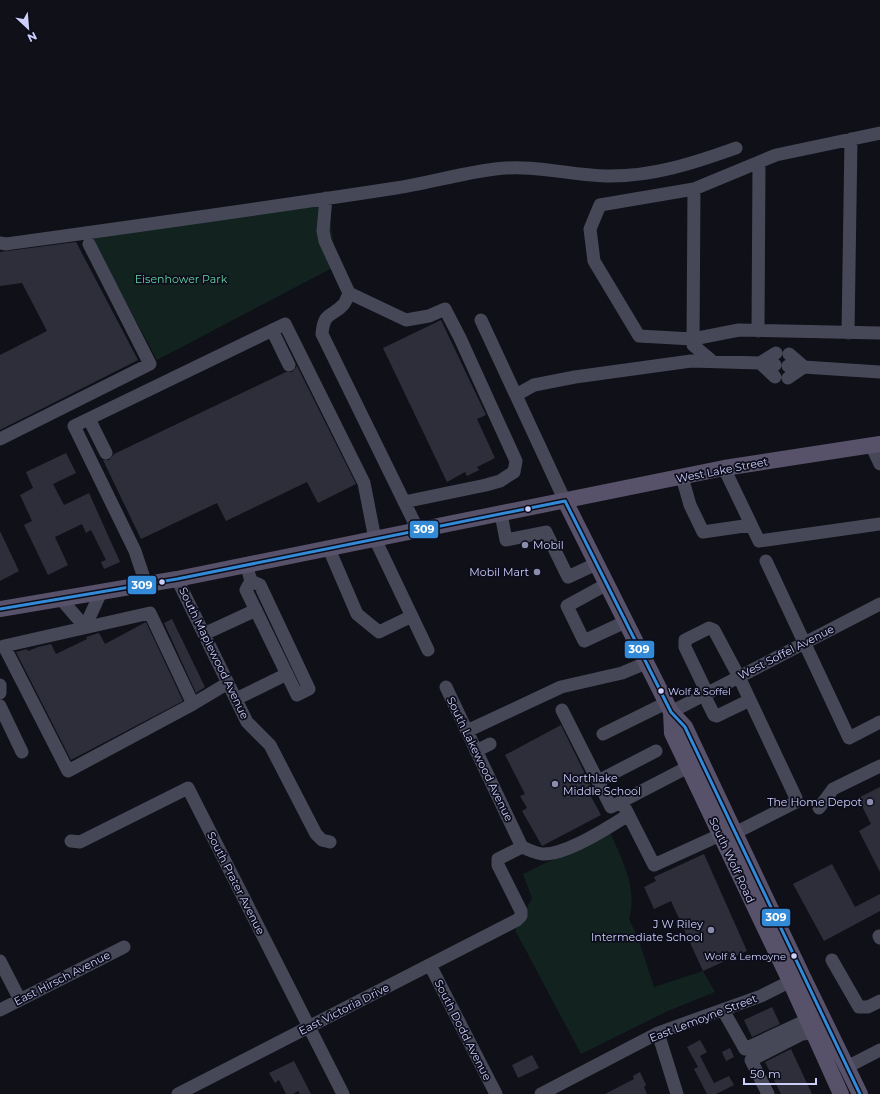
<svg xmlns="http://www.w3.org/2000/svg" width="880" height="1094" font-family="Montserrat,sans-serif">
	<rect width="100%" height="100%" fill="#101018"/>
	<!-- green -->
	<path fill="#11221f" d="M328,199L336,266L157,360L87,230Z
		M610,832C622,859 638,889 629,919L638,938L654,987L703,971L715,992L668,1011L581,1054L515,930L532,898L523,874Z"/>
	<!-- building -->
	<path fill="#2e2e3a" d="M76,242L138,360L0,430V355L47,331L22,283L0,286V252Z
		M441,320L486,415L477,419L495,458L477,467L479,470L467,476L465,472L447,482L383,348Z
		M297,366L356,484L318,503L307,482L226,521L217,503L141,539L103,460H109L114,454L286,372H292Z
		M66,453L76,473L53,484L64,505L89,493L120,562L104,569L101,562L106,560L91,530L86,533L82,524L55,537L68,565L48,575L24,525L32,521L20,495L33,488L26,472Z
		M0,531L19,571L0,581Z
		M172,619L205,687L196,693L164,623Z
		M146,622L183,701L71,760L16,652L27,649L28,651L38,647L51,644L56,654L87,639L86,637L99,633L105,644Z
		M561,725L592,788L588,791L601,815L542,846L522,811L527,808L520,796L525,794L505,755Z
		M880,787V872L859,831L871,824L858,798Z
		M704,854L747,951L703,971L671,901L654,909L644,887L656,881L654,877Z
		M832,864L855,907L880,894V911L824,941L793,884Z
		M772,1007L780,1024L752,1037L744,1020Z
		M700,1040L707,1052L700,1056L714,1083L729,1076L734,1085L716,1094H707L694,1069L698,1067L687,1047Z
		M730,1048L734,1057L726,1061L722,1052Z
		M791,1049L812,1094H781L765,1062Z
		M532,1055L539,1068L518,1078L512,1065Z
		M294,1061L311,1094H300L298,1091L293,1094H286L279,1080L275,1083L269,1073Z
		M640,1072L646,1085L644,1087L647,1094H605L634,1079L633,1076Z"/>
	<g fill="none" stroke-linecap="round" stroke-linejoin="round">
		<!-- minor -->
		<path stroke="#464858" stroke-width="13" d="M694,189L600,205L590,229L594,261L639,336L693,339L739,330L880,333
			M326,198L323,231L325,241L349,293C347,297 346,302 343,305C331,318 324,311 322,334L418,530
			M0,243L6,244C136,226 267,208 396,188C429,183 462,173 495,169C533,164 569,175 606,176C652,177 694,163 736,148
			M349,293L406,320L429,316L445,309L460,338L516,461L514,472L500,481L486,485L404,502
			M481,320L565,501
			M272,330L289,365
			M758,331L759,162
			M848,333L851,139
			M712,361L693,345L694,189L776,155L880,133
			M788,366L880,372
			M775,377L760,363L775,365
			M788,378L804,367L789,354
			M516,395L534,385L575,377L691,361L760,363L776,353
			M89,419L106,453
			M0,439L150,364L89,244
			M871,445L880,464
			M724,468L759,541L880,524
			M682,477L690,505L703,532L751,525
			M501,514L506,540L546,532L568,577L596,564
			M329,549L357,614L379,632L412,616
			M766,561L849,738L880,722
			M246,564L251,581L260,585L309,689L297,695L246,590L251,581
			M177,579L247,722L270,745L316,834L322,840L330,842
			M146,584L135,551L74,426L285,324L364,483L375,539L428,650
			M607,584L567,606L584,641L625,622
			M61,599L85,627L101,592
			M204,634L256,610
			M0,685V693
			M446,687L522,847C529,850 537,854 543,854C566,855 608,828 628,815
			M707,693L685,647V640L709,628L714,630L739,677L796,798V802L735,833
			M704,695L714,715L717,716L750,700
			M236,699L287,674
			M193,704L68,771L4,646L150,613L193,704L228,683
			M0,706L22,752
			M562,710L611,807L688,767
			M671,712L880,604
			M467,731L561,687L622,673L646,663
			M603,734L666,703
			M476,751L490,744
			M598,781L656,751
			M625,808L654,865L720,835
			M819,808L833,789L880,766
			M71,841L80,842L188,788L343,1094
			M879,936L880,938
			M832,960L859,1007H868L880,1001
			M0,961L20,1000
			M430,965L496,1094
			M0,1010L124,947
			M723,1010L745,1049L807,1020
			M658,1033L677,1094
			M847,1067L880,1050
			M178,1094L517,920L521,916V911L498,865V859L522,847
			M541,1094L658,1033L761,996L799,977
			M768,1094L751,1060L802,1034L813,1033"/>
		<!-- major -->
		<path stroke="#57516a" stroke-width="16" d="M565,501L671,712L685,727L802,975L860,1094
			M0,609L177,579L724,468L880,444
			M671,712L672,733L790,981L841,1094"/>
		<!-- bus-1 casing -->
		<g stroke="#0d0d1b" stroke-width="6">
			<path id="bus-1" d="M565,501L671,712L685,727L860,1094
				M0,609L177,579L565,501"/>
		</g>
		<!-- bus-1 -->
		<use href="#bus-1" stroke="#338bd7" stroke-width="3"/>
	</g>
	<!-- markers -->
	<g fill="#cccffa" stroke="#0d0d1b" stroke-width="1.5">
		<circle cx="528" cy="509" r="3.5"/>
		<circle cx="162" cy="582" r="3.5"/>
		<circle cx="661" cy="691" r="3.5"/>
		<circle cx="794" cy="956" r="3.5"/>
	</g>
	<g fill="#8a8cab" stroke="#0d0d1b" stroke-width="1.5">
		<circle cx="525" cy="545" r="4"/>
		<circle cx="537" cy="572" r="4"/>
		<circle cx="555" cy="784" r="4"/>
		<circle cx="870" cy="802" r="4"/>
		<circle cx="711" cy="930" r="4"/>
	</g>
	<g text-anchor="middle" stroke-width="3.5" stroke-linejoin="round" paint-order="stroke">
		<!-- bus labels -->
		<g font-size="10" fill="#cccffa" stroke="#0d0d1b" text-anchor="start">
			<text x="668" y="695">Wolf &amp; Soffel</text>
			<text x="786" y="960" text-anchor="end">Wolf &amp; Lemoyne</text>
		</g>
		<!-- park labels -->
		<g font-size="11" fill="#61d2a1" stroke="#0d0d1b">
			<text x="181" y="283">Eisenhower Park</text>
		</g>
		<!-- street labels -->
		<g font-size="11" fill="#cccffa" stroke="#0d0d1b">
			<text transform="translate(722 470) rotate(-11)" y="4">West Lake Street</text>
			<text transform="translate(786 652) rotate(-27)" y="4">West Soffel Avenue</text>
			<text transform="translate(214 653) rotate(64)" y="4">South Maplewood Avenue</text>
			<text transform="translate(480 759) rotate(64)" y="4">South Lakewood Avenue</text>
			<text transform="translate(732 860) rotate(65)" y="4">South Wolf Road</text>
			<text transform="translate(236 883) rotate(63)" y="4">South Prater Avenue</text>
			<text transform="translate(62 978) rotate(-27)" y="4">East Hirsch Avenue</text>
			<text transform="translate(344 1009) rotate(-27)" y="4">East Victoria Drive</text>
			<text transform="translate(703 1018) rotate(-21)" y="4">East Lemoyne Street</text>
			<text transform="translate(463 1030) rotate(63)" y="4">South Dodd Avenue</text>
		</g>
		<!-- poi labels -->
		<g font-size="11" fill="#cccffa" stroke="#0d0d1b" text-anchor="end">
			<text x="533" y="549" text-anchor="start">Mobil</text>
			<text x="529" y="576">Mobil Mart</text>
			<text x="563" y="782" text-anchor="start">Northlake<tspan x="563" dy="13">Middle School</tspan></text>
			<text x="862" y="806">The Home Depot</text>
			<text x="703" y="928">J W Riley<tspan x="703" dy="13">Intermediate School</tspan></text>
		</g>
	</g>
	<g stroke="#0d0d1b" stroke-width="1.5">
		<rect x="409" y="520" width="30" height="19" rx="4" fill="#338bd7"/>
		<rect x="127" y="575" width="30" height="20" rx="4" fill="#338bd7"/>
		<rect x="624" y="640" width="31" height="19" rx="4" fill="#338bd7"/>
		<rect x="761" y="908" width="30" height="19" rx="4" fill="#338bd7"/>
	</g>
	<g font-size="11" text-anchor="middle" font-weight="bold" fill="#fff">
		<text x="424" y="533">309</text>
		<text x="142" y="589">309</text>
		<text x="639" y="653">309</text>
		<text x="776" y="921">309</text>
	</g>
	<!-- north arrow -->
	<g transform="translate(28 28) rotate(154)" stroke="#0d0d1b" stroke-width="3" paint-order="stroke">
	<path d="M0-3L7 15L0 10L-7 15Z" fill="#cccffa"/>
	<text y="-6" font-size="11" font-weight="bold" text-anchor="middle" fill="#cccffa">N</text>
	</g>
	<!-- scale -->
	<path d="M744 1078v6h72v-6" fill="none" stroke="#cccffa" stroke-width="2"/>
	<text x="750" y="1078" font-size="12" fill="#cccffa" stroke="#0d0d1b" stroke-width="3" paint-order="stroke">50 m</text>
</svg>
